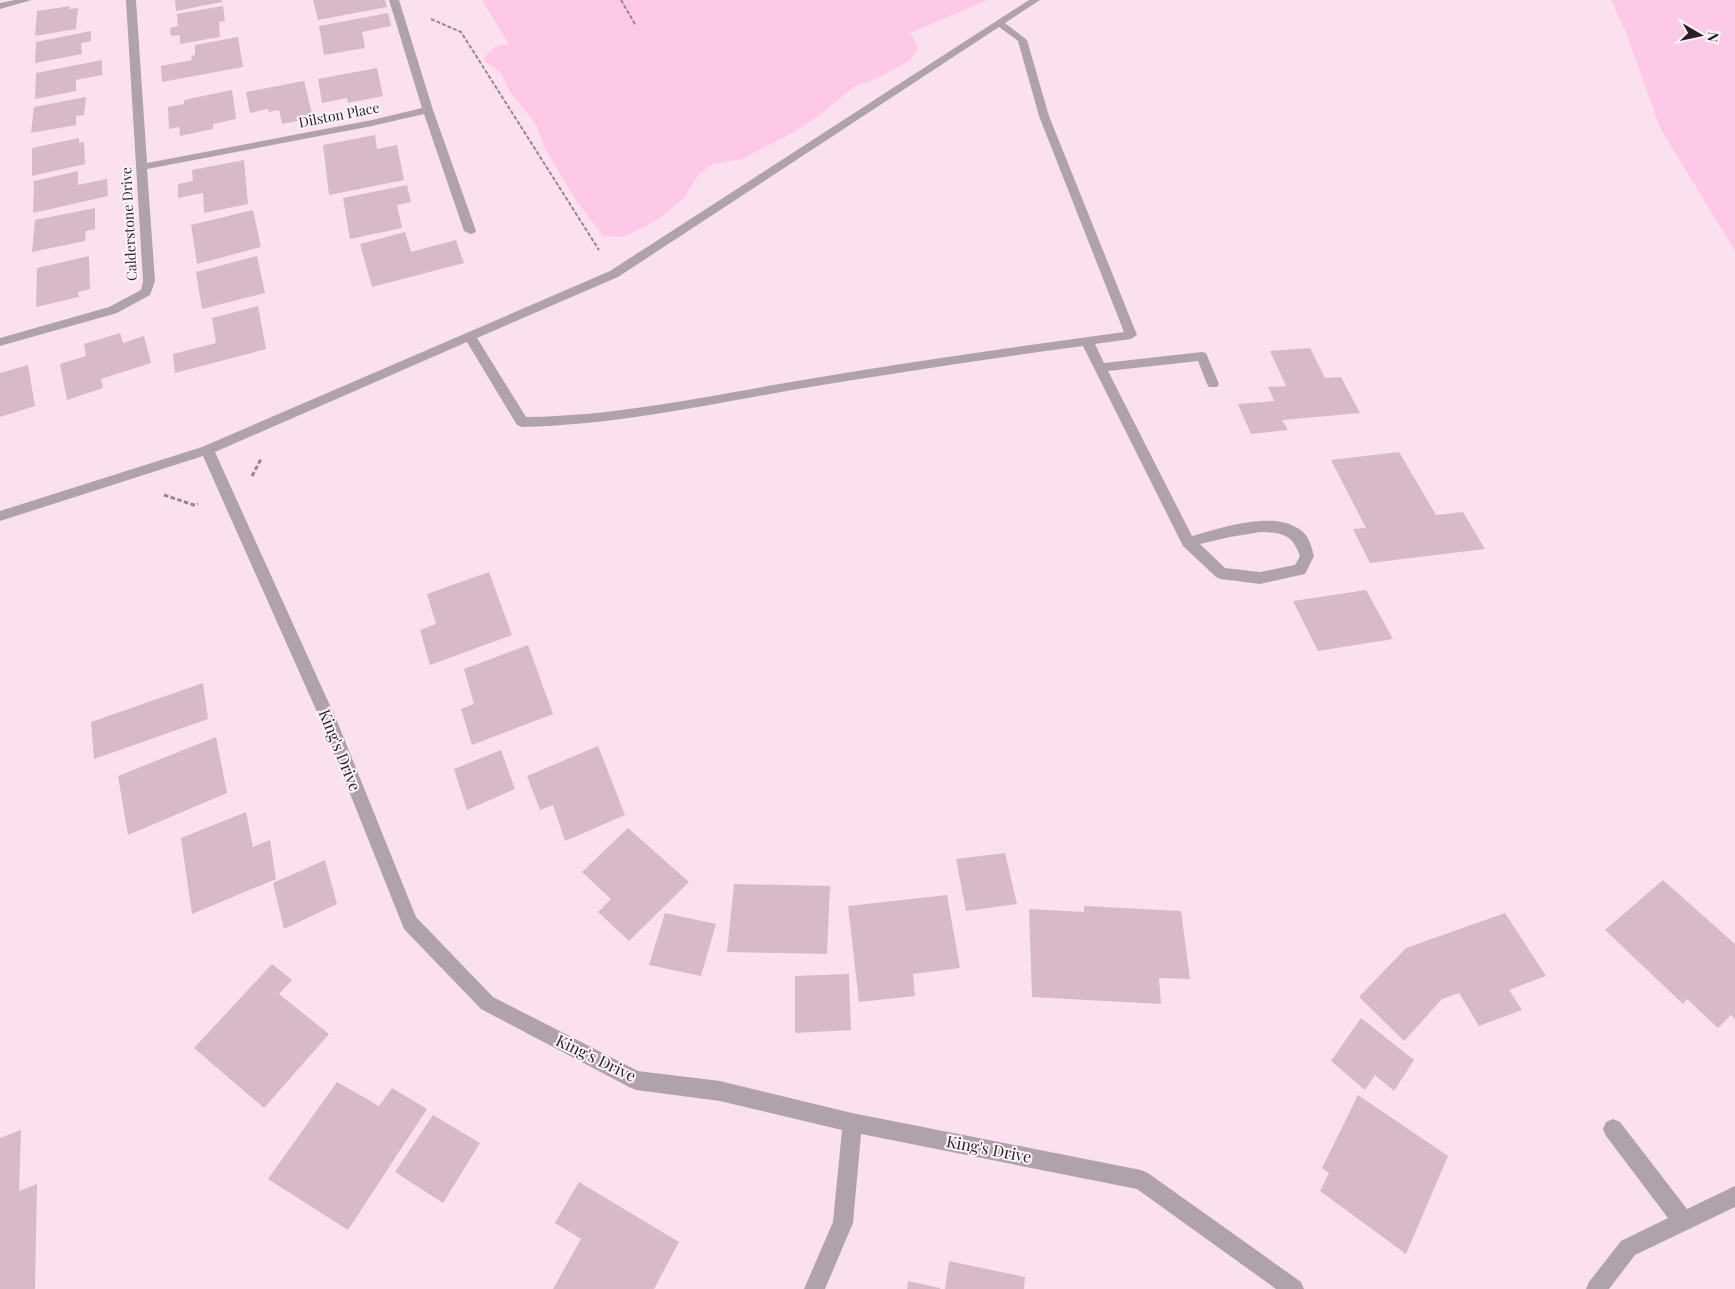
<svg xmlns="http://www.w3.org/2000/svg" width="1735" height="1289" font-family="'Playfair Display',serif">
	<rect width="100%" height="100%" fill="#fbe1ef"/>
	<!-- green -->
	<path fill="#fdc9e7" d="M482,0H987L908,34L912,35L918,49L909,61L880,77L854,87L820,115L796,131L742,159L713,164L699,174L684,198L657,220L624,237L603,236L577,202L545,149L536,124L510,92L501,73L483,60C489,50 497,43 509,45Z
		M1611,0H1735V251L1660,128L1625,30Z"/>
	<!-- building -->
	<path fill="#d8b9ca" d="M175,0H222V2L176,11Z
		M313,0H385L387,7L318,20Z
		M70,6L69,9L78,8L76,29L35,36L37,11Z
		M223,6L225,21L219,22L220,37L180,44V35L171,36L170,28L178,26L177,14Z
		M388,13L391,26L362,32L365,48L324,55L319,26Z
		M91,31V41L81,43L82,54L35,63L36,42Z
		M238,37L243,67L162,82L161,66L192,60L191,56L195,55V45Z
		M102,60V75L76,80V91L35,99L36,73Z
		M377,68L383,96L348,103L347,98L322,103L318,79Z
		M304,81L313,118L282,124L279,110L269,112L268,109L250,113L246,92Z
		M232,90L236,119L213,124V129L180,136L179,127L169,129L168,107L184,104V100Z
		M86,97L84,115L76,116V125L31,133L34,107Z
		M375,135L377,149L397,145L404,180L329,195L323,145Z
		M79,138V143L84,142L85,164L32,176V148Z
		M244,160L248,204L204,213L203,193L178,198V184L193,181L192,170Z
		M78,171V185L107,179L108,196L33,213L34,181Z
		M407,185L411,202L397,205L402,228L350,239L343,198Z
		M95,208V229L86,231L85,241L32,252L35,220Z
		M253,210L261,247L197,264L191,225Z
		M405,232L411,252L456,240L464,263L372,287L360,244Z
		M89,256L90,289L78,292L79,297L36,307L37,268Z
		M257,256L265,293L202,309L196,272Z
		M258,306L266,349L175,373L173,354L216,343L212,318Z
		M120,333L123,343L144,336L151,363L101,379L103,388L67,400L60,364L86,356L84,344Z
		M1310,348L1325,378L1341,377L1360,413L1282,420L1288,430L1251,434L1238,404L1274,401L1268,387L1286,386L1270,351Z
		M28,365L35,406L0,417V373Z
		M1399,452L1436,515L1463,512L1485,549L1370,563L1353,529L1366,528L1331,460Z
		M489,572L512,635L430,665L420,630L436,624L427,594Z
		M1366,590L1393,639L1318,651L1293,601Z
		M528,645L553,714L472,745L461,709L474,704L464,669Z
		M203,683L208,719L94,759L91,722Z
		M216,737L227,793L128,835L118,776Z
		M598,746L625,815L565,841L553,805L540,810L527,776Z
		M501,750L515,789L467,810L454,769Z
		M246,812L253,847L270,840L276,879L192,914L181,838Z
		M628,828L689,882L629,941L598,912L611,899L582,872Z
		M1005,853L1017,904L966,911L956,859Z
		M325,860L337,904L284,929L273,883Z
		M1663,880L1735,944V1019L1731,1015L1718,1028L1687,999L1683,1004L1605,930Z
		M734,884L830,886L827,954L727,952Z
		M947,895L960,968L913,974L915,996L859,1002L848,906Z
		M1084,906L1181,911L1190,979L1159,978L1161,1004L1032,997L1029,909L1084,912Z
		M665,913L716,924L701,976L649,965Z
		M1505,913L1546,976L1509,990L1522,1010L1479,1026L1459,993L1442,999L1404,1041L1359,997L1406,948Z
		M272,964L292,980L279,994L329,1034L264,1108L194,1048Z
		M849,974L851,1030L795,1033V976Z
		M1361,1018L1414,1060L1394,1091L1375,1075L1365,1090L1331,1061Z
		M337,1082L379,1106L392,1088L427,1109L348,1230L268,1179Z
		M1358,1095L1448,1156L1406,1254L1320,1191L1329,1173L1322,1168Z
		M433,1115L480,1143L443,1203L395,1172Z
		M21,1130L19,1191L37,1184L35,1289H0V1138Z
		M579,1182L679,1242L654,1289H553L581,1239L555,1223Z
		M949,1261L1025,1277L1024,1289H945Z
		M908,1281L940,1288V1289H907Z"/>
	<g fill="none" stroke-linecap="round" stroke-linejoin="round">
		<!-- path-far1 -->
		<path stroke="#98858f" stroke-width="2" stroke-dasharray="4 2" stroke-linecap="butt" d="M621,0L636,26
			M431,19L461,32L599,250"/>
		<!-- path -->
		<path stroke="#98858f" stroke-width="3" stroke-dasharray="4.5 2.5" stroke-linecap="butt" d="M252,476L261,459
			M164,495L194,505L198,504"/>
		<!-- minor -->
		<path fill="#b0a2aa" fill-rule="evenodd" d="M15,0H32L0,9V3Z
			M126,0H136L147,163L372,120L422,108L389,0H399L433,110L476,231L474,233L470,234L464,231L424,114L372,126L147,169L155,281L150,295L117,313L0,346V338L109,307L141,290L143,281Z
			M1029,0H1040L1005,23L1027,40L1049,116L1137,335L1131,339L1095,344L1104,363L1202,352L1206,353L1219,384L1217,387H1209L1207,384L1198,361L1108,371L1192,536C1221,528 1280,507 1305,534C1310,540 1312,549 1314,556L1305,574L1260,584L1221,579L1216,577L1183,546L1083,346C986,359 888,374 792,390C702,406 614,425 522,427L517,425L467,342L215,452L337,721L416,917L493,997L638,1071L720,1081L852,1113L1141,1170L1148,1173L1301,1282L1304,1289H1276L1137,1189L861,1134L853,1223L825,1289H804L833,1222L842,1130L720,1101L636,1090L629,1087L481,1009L404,929L321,721L203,456L0,521V511L202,447L610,271ZM999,27L1018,41L1039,116L1124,332C1013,347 902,363 791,382C703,397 616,416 526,417L477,338L618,277ZM1261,532C1283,533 1292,534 1300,556L1295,565L1260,572L1225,568L1200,544L1230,537Z
			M1613,1119L1620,1122L1687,1209L1735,1186V1207L1635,1255L1609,1289H1586L1589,1282L1621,1241L1668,1218L1606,1136L1603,1129L1606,1122Z"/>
	</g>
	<g text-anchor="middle" stroke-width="4" stroke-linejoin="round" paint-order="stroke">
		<!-- far-street labels -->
		<g font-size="14" fill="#2a1f25" stroke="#fbf4f8">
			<text transform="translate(339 115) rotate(-11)" y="5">Dilston Place</text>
			<text transform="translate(129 224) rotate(-93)" y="5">Calderstone Drive</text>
		</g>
		<!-- street labels -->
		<g font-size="16" fill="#2a1f25" stroke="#fbf4f8">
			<text transform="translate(340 750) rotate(68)" y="6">King's Drive</text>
			<text transform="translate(596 1058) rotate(26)" y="6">King's Drive</text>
			<text transform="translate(989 1149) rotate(11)" y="6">King's Drive</text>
		</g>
	</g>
	<!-- north arrow -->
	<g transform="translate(1700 35) rotate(99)" stroke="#fbf4f8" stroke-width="4" paint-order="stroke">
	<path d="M0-4L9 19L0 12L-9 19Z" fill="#2a1f25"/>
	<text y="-8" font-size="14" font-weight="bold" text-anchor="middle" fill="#2a1f25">N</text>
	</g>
</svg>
